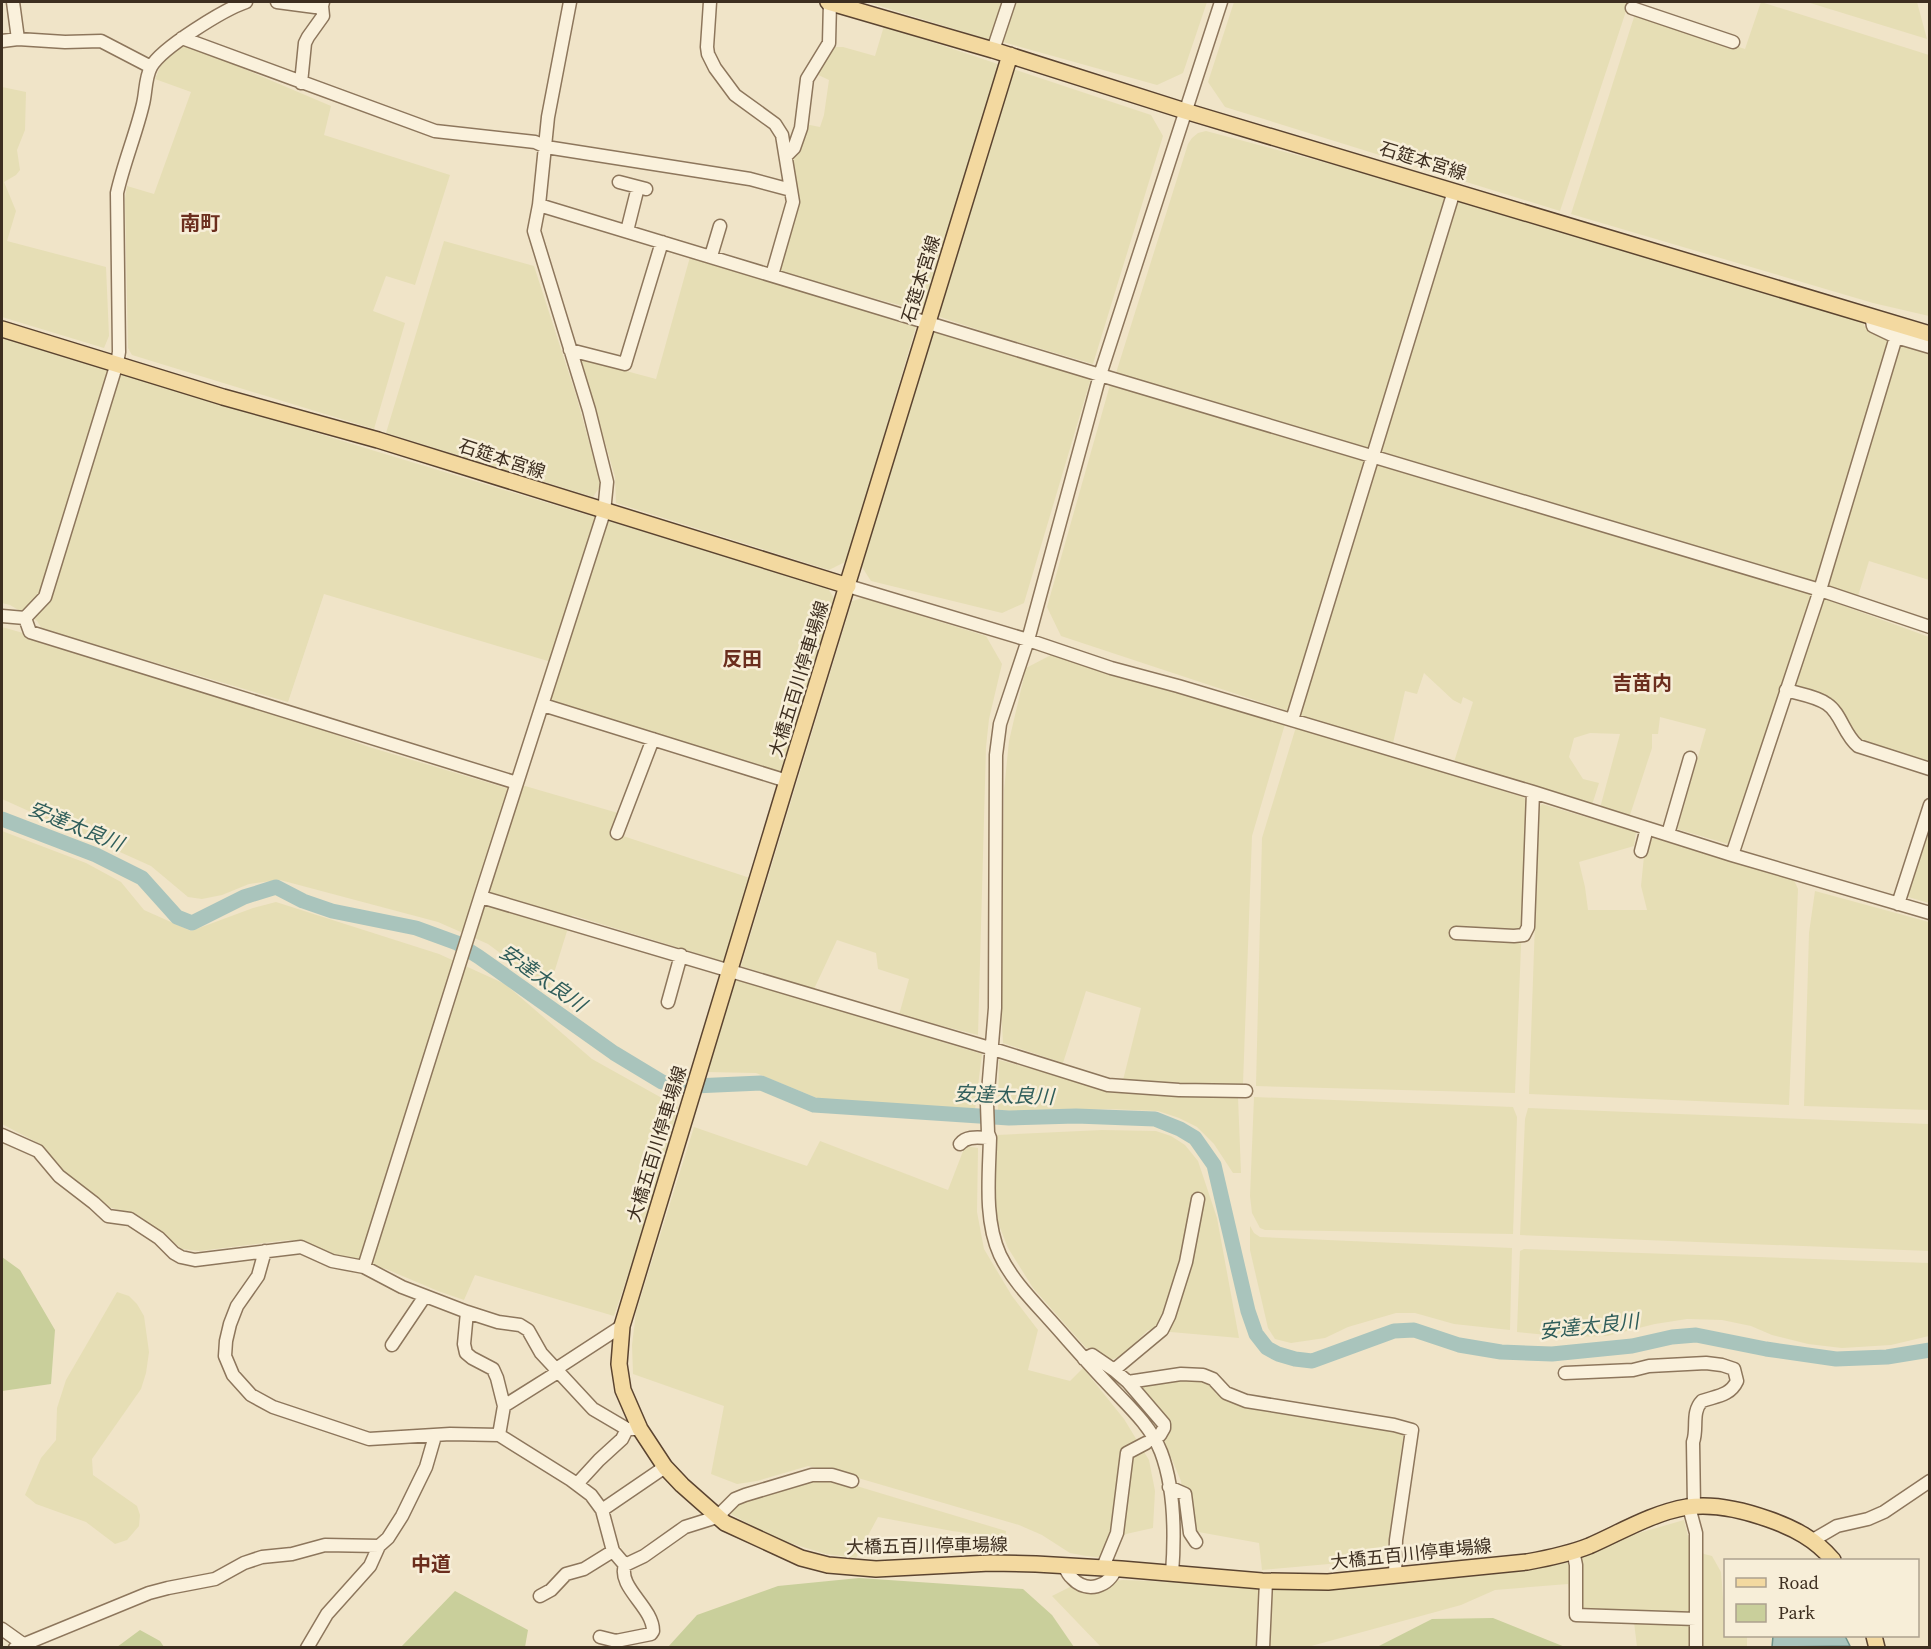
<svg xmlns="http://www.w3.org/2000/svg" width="1931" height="1649" font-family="'Source Serif 4','Noto Sans JP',serif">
	<rect width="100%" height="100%" fill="#f0e4c8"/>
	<!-- farmland -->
	<path fill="#e6deb5" d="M867,2H1005L993,41Z
		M1016,2H1207L1183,73L1157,85L1003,42Z
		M1234,2H1629L1560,211L1225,107L1208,82Z
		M1761,2L1929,55V316L1873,303L1571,214L1635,14L1745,49Z
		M1807,2H1917L1927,39Z
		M884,26L1151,115L1163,136L1093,364L994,335L919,310L776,273L795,208L788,159L805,124L820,127L824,115L829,80L814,73L830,47H843L875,56Z
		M188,45L331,106L324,135L450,175L415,285L386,276L373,311L405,323L374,429L132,355L128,348L125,199L127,186L154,194L191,92L155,79L160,67L173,51L182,46Z
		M2,87L26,92L25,130L17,150L20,170L16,175L4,182L16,211L7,241L106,267L109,336L104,348L2,317Z
		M1206,131L1448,195L1368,449L1116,373L1188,144L1192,138L1198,133Z
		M1458,197L1863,318L1864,326L1889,339L1817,583L1379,453Z
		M444,241L534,266L576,395L601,485L593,497L386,433Z
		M690,257L917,323L847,561L829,570L616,503L615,477L581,359L656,379Z
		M933,330L1091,378L1024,603L1002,613L871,581L862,567Z
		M2,335L365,448L827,587L834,598L782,775L550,702L561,665L324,594L288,702L42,629L37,621L10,605L2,603Z
		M1899,342L1929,352V580L1869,561L1858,596L1825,586Z
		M1110,385L1366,460L1291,712L1061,636L1047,607Z
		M1376,462L1813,594L1728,844L1677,829L1706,729L1660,717L1658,734H1652V748L1630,815L1600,808L1620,734L1590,733L1574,738L1569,757L1583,779L1599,783L1592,805L1454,762L1473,702L1463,697L1461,704L1453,700L1424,673L1417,694L1405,691L1393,743L1298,715Z
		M863,598L986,636L1002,664L989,719L986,747L978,1035L899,1015L909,979L878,969L876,953L837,940L814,989L741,966L852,601Z
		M1822,598L1929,637V763L1866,744L1859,740L1831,699L1793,687Z
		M2,627L23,633L40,643L278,713L369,747L506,788L525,786L618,813L611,832L750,878L725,962L572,915L549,989L488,944L438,922L280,880L249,884L222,895L202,899L188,897L151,866L2,799Z
		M1051,655L1285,724L1252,836L1243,1084L1236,1086L1123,1080L1141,1008L1086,991L1063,1063L1003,1043L1000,991L1004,790L1009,741L1026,668Z
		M1296,727L1523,797L1527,801L1515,1093L1256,1086L1262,838Z
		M1542,804L1636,832L1634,846L1579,862L1585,887L1588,910H1647L1641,886L1646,836L1794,880L1798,889L1789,1105L1529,1094L1539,807Z
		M1929,822V903L1908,897Z
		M2,831L86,863L121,882L144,910L191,931L253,908L276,902L439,954L505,984L592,1059L678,1107L650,1210L614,1316L475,1275L464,1300L438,1291L386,1269L322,1252L301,1241L287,1240L199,1251L182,1249L141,1217L109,1207L56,1165L40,1144L2,1124Z
		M1815,891L1929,922V1110L1804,1106L1809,933Z
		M736,979L982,1054L975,1110L832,1101L817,1098L756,1073L706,1072Z
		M999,1060L1119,1092L1238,1097L1241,1173H1233L1214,1144L1197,1127L1179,1118L1158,1111L1108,1109L1028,1112L998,1110Z
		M1254,1097L1513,1107L1517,1117L1513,1234L1265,1230L1260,1228L1252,1213L1250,1196Z
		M1528,1108L1929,1124V1251L1520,1235L1525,1119Z
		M694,1127L807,1166L820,1141L948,1190L965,1146L978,1148L977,1212L984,1249L1012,1296L1038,1330L1028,1370L1070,1381L1083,1368L1124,1419L1149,1460L1155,1491L1153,1528L1126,1534L1118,1539L1105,1558L1086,1556L1070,1553L1042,1535L1019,1525L841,1473L808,1466L757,1481L737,1484L711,1474L724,1406L633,1374L632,1345L636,1312Z
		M1102,1130L1156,1131L1171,1136L1185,1145L1198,1161L1217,1218L1239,1338L1148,1330L1123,1355L1111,1360L1096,1349L1086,1348L1033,1288L1008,1248L997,1220L994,1182L997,1135Z
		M1250,1226L1254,1233L1260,1237L1512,1248L1510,1330L1454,1324L1415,1313H1396L1348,1327L1325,1338L1291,1343L1275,1339L1268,1328L1250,1250Z
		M1524,1249L1929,1263V1336L1891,1345L1842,1348L1808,1344L1772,1335L1751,1326L1722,1320L1687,1319L1655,1324L1607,1336L1568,1337L1517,1332L1520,1251Z
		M117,1292L129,1296L137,1304L144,1316L149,1352L146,1373L141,1389L92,1459L93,1475L137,1506L140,1515L139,1526L127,1540L115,1544L86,1522L36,1504L25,1495L41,1458L56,1440L57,1408L66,1380Z
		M1178,1377L1210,1382L1216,1394L1230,1400L1404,1431L1388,1547L1340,1563L1262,1570L1259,1543L1193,1531L1187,1521L1181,1481L1162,1436L1133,1389L1143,1383Z
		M830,1478L1006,1531L1005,1538L952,1531L878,1517L856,1558L826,1554L774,1538L731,1514L734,1505L800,1481Z
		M1684,1520L1690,1544L1704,1554L1712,1556L1721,1572L1726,1636H1747V1647H1637L1634,1622L1573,1618L1568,1584L1495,1590L1461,1605L1304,1648L1101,1647L1052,1596L1072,1586L1123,1580L1298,1587L1466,1577L1525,1571L1570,1562L1625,1537Z"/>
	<!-- green -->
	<path fill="#c9cf9b" d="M2,1257L20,1270L55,1330L51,1384L2,1391Z
		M859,1578L1023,1589L1052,1615L1074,1647H668L697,1615L778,1586Z
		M455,1591L528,1630L525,1647H401Z
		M1493,1618L1565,1647H1377L1432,1619Z
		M140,1630L160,1641L164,1647H117Z"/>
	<!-- water -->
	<path fill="#a9c4bc" stroke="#6f938a" stroke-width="1.5" d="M1773,1636H1845L1850,1646L1772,1647Z"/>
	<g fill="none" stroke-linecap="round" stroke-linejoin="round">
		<!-- river -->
		<path stroke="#a9c4bc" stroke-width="15" d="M2,819L96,855L142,878L177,917L192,923L244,897L276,887L303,901L332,911L416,928L457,943L479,957L614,1053L662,1082L675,1085L694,1086L761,1083L814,1105L1009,1118L1076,1116L1155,1119L1180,1129L1195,1138L1214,1165L1248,1311L1256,1334L1267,1348L1278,1354L1295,1359L1312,1361L1394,1331L1414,1330L1459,1345L1501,1352L1552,1354L1632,1346L1672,1337L1696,1335L1766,1349L1836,1359L1887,1357L1930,1350"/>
		<!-- minor casing -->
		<g stroke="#8d765c" stroke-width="15">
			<path id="minor" d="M13,2L18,39
				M277,2L315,7L322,6L323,2
				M710,2L707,47L708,54L715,68L735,95L775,124L782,135L793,202L772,275
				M1632,8L1733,42
				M182,38L435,131L535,142L546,147L750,179L791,190
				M2,41L18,39L65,42L101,41L151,67
				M993,50L1009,2
				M301,83L305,43L308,37L323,16L322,6
				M786,156L794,148L801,128L807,79L829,43L830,2
				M619,182L646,189
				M539,205L1100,375L1820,590L1930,627
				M627,231L638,187
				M711,256L720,226
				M1896,337L1930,347
				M570,350L625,364L662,242
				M848,586L1028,640L1111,668L1178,686L1533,792L1732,855L1930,913
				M2,616L25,618L45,597L117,363L119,352L117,193C124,162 136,134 143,104C146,92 145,78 151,67C161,48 225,9 246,2
				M25,618L30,632L517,783
				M1786,690C1799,694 1816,696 1827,704C1841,713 1844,735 1858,746L1930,769
				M543,705L787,781
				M1292,720L1454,191
				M617,833L653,739
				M1668,834L1690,758
				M1641,851L1647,828
				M1732,855L1820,590L1896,337L1873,326L1871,316
				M481,897L993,1049L1108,1085L1179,1090L1246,1091
				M1898,904L1930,805
				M1456,933L1514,936L1524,935L1528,927L1533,792
				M668,1002L681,955
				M2,1135L38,1151L59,1176L94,1203L108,1216L130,1219L159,1238L174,1253L181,1257L195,1260L301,1247L332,1261L364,1267L402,1287L467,1312L498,1322L520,1325L528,1330L541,1353L593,1409L627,1429H640
				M960,1144C967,1135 980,1138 990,1138
				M265,1251L258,1276L237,1306L230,1324L226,1341L225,1356L233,1375L251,1395L273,1407L369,1439L450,1434L499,1435L571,1480L591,1495L602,1510L613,1551L625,1565L644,1556L685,1527L717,1517L735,1499L745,1495L812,1475H832L852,1481
				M364,1267C442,1015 523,763 604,512L607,482L589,410L534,231L539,205L548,117L570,2
				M467,1312L464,1344L466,1353L472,1358L493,1369L497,1378L504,1406L499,1435
				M392,1345L425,1296
				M1084,1359L1092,1355L1114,1370L1128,1382L1181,1374L1203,1375L1213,1379L1226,1393L1246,1401L1394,1425L1412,1430L1396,1540L1395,1576
				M556,1369L622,1326
				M1114,1370L1162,1330L1169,1316L1186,1262L1198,1199
				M1565,1373L1633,1370L1649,1366L1706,1363L1722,1365L1734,1369L1737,1381C1730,1396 1716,1396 1702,1401C1691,1412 1698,1429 1693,1442L1694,1507
				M1128,1382L1164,1424V1428L1160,1435
				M504,1406L558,1372
				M577,1484L599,1460L622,1439L627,1429
				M1169,1487L1185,1494L1190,1533L1196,1542
				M1689,1507L1696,1533V1648
				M602,1510L665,1467
				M1813,1540L1837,1526L1868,1519L1884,1512L1930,1481
				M1573,1551L1576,1565V1615L1696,1619
				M1064,1565C1066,1570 1068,1575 1072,1578C1087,1594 1109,1587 1116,1568
				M1103,1567L1117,1533L1127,1453L1146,1443
				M1172,1574C1175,1535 1175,1489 1161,1452C1150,1424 1125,1403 1105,1381C1086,1361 1068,1340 1050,1320C1032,1300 1012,1280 1000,1255C984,1220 989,1176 990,1138L988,1133L987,1104L995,1008L996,755L1000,724L1028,640L1100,375L1221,2
				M540,1596L551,1590L566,1574L584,1569L613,1551
				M2,1629L23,1644
				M600,1637L616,1641L651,1634L653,1631C653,1607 617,1587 625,1565
				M15,1648L149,1593L168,1588L215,1579L244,1563L262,1557L292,1554L325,1545L379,1546
				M307,1648L327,1614L370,1566L379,1546L388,1538L402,1516L426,1467L435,1436
				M1263,1648L1266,1581"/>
		</g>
		<!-- major casing -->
		<g stroke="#5b4430" stroke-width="18">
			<path id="major" d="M828,2L993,50L1185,111L1930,334
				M1010,55L787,781L622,1326L619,1364L623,1390L640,1429L665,1467L682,1485L725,1523L801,1558L828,1565L876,1569L990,1563L1036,1564L1121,1569L1262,1581L1328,1582L1527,1562C1549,1558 1569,1554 1589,1546C1621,1532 1652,1513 1687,1507C1715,1503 1743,1510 1768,1519C1794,1528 1815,1539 1833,1560
				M2,329L223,397L378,440L848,586
				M1874,1636L1877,1648"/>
		</g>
		<!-- minor -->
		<use href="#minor" stroke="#faf1dc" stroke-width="12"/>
		<!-- major -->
		<use href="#major" stroke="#f3d9a0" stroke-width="15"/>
	</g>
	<g text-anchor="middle" stroke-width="5" stroke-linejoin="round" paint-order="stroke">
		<!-- street labels -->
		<g font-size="18" fill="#3d2e20" stroke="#f7eed8">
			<text transform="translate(1423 161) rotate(17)" y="6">石筵本宮線</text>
			<text transform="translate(921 279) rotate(-73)" y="6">石筵本宮線</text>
			<text transform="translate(502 459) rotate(18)" y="6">石筵本宮線</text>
			<text transform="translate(799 679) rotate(-73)" y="6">大橋五百川停車場線</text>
			<text transform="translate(657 1144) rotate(-73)" y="6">大橋五百川停車場線</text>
			<text transform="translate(927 1546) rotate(-1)" y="6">大橋五百川停車場線</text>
			<text transform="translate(1411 1554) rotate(-6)" y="6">大橋五百川停車場線</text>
		</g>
		<!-- neighbourhood labels -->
		<g font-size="20" font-weight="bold" fill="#6b2e1e" stroke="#f7eed8">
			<text x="200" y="230">南町</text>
			<text x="742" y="666">反田</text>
			<text x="1642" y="690">吉苗内</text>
			<text x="431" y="1571">中道</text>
		</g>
		<!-- water labels -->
		<g font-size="20" font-style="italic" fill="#2f5d5a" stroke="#f7eed8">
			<text transform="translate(76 826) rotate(22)" y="7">安達太良川</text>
			<text transform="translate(543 978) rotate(35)" y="7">安達太良川</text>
			<text transform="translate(1004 1095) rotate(2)" y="7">安達太良川</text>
			<text transform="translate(1589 1326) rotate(-6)" y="7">安達太良川</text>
		</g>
	</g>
	<!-- border -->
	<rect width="1931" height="1649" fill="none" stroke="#3d2e20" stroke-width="6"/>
	<!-- legend -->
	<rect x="1724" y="1559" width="195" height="78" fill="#f7eed8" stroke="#ada18e" stroke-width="1.5"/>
	<rect x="1736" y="1578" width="30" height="9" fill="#f3d9a0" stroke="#ada18e" stroke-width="1.5"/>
	<text x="1778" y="1589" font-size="18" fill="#3d2e20">Road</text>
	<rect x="1736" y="1604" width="30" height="18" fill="#c9cf9b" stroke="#ada18e" stroke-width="1.5"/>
	<text x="1778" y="1619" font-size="18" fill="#3d2e20">Park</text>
</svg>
